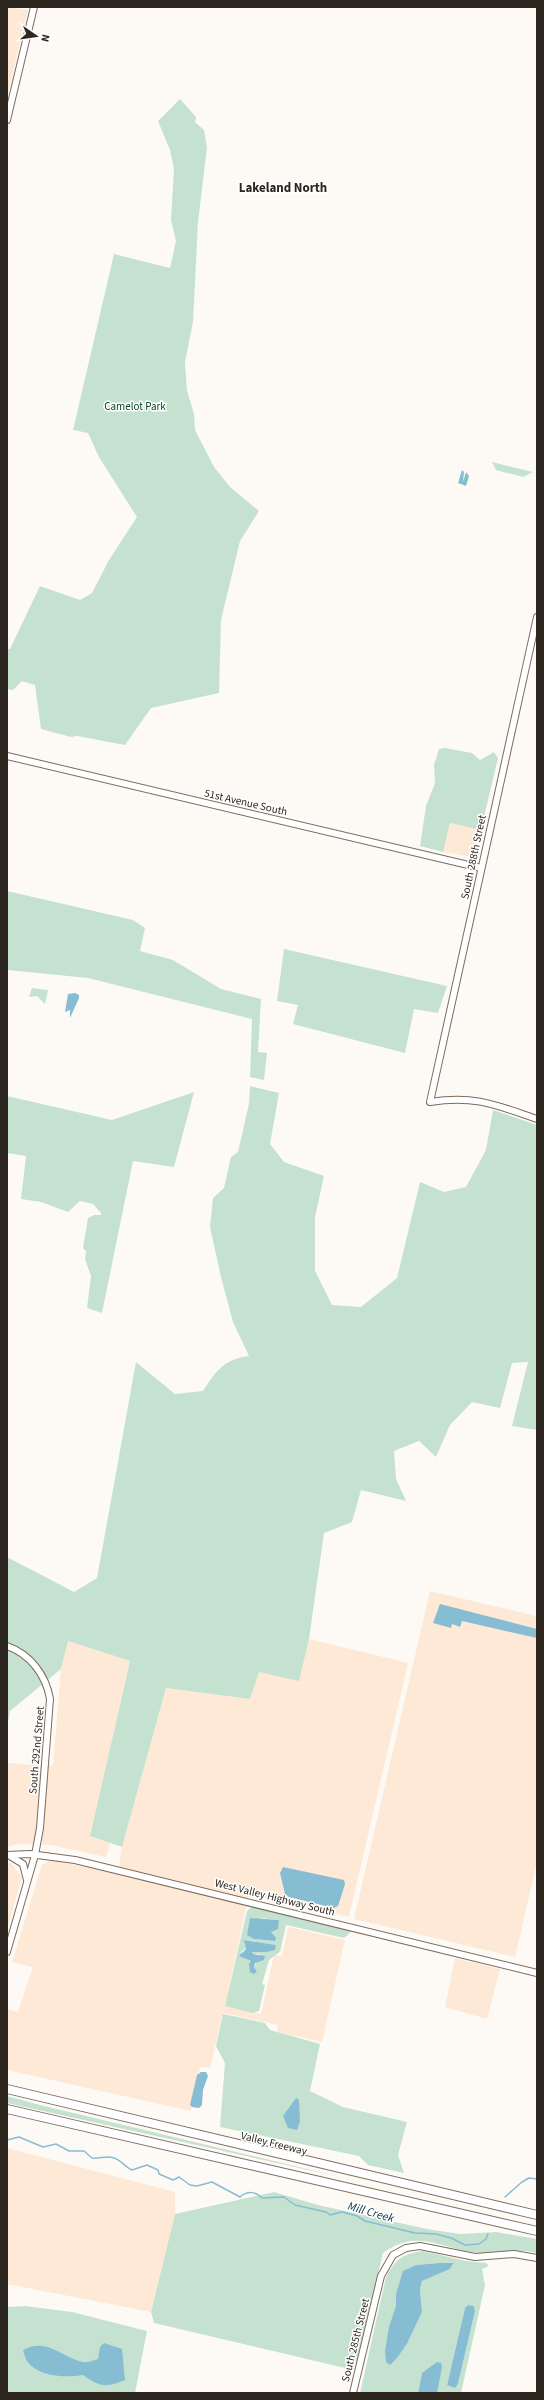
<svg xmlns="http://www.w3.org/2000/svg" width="544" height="2400" font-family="'Source Sans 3',sans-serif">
	<rect width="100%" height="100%" fill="#fdfaf6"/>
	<!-- built -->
	<path fill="#fde9d6" d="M7,7L28,10L7,97Z
		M450,823L481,830L473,857L443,852Z
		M430,1591L537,1616V1862L515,1957L354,1919Z
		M309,1639L408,1663L349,1917L249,1894L225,2006L261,2014L274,1955L282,1956L288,1927L345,1940L322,2042L277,2032L278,2025L223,2013L210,2068L200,2067L191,2111L7,2070V2009L18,2012L33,1967L12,1962L42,1865L51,1860L118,1874L122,1847L166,1688L250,1699L259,1672L299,1680Z
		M68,1641L130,1661L90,1836L110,1843L106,1857L51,1845L19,1844L7,1847V1763L53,1766L61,1669Z
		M7,1863H11L22,1877L7,1929Z
		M455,1958L500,1969L487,2019L445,2007Z
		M7,2148L175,2192V2214L151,2312L7,2284Z"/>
	<!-- green -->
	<path fill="#c5e2d0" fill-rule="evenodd" d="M180,99L196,117L195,122L204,130L207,147L198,222L193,322L185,362L187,391L194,414L195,430L214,467L230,487L259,511L240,541L221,620L219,693L151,708L125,745L77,736L71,737L41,729L35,685L22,681L13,690L7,689V649H10L40,586L80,600L92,593L109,560L137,517L99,457L88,433L73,430L114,254L170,268L176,241L171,220L174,169L170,150L158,121Z
		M492,462L533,472L523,477L496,470Z
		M445,748L472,753L480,760L494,752L498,758L481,830L450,823L443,852L420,846L426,806L435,783L434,765L439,749Z
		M7,891L133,920L145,928L140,951L173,960L221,989L261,999L258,1052L267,1053L264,1080L250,1077L252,1019L88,978L7,970Z
		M284,949L447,986L438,1013L414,1009L405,1053L293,1024L298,1005L277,1001Z
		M32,988L48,990L45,1004L37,996L29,997Z
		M250,1086L279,1093L270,1144L284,1162L324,1176L315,1217V1271L332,1305L361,1307L397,1278L420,1182L444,1192L466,1187L486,1150L493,1110L537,1125V1430L512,1426L528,1362L512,1363L500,1408L472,1402L450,1425L436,1457L419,1441L394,1451L396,1479L406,1501L361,1490L352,1522L324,1533L309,1639L299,1681L259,1672L250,1699L166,1688L122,1847L90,1836L130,1661L68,1641L61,1669L10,1711L7,1728V1557L74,1592L97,1578L136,1362L175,1394L203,1391C216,1371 224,1359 249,1356L233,1322L221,1277L210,1227L213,1198L224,1188L231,1157L238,1152L249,1104Z
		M194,1092L174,1167L133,1161L102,1313L87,1308L91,1276L85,1259L86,1251L83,1248L88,1218L94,1215H101V1213L93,1204L80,1201L68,1212L41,1202L21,1199L26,1156L7,1153V1096L112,1120Z
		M254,1905L353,1930L344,1938L286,1925L280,1952L269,1960L262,1984L265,1985L259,2011L253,2013L225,2006L247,1911ZM261,1918L279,1920L271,1932L275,1941L254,1939ZM245,1940L276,1945L252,1952L253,1954H260L254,1968L251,1961L244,1958L241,1952L246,1948Z
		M223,2014L265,2023L270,2030L320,2044L310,2091L343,2107L407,2122L398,2155L404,2173L368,2165L359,2156L220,2127L225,2063L216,2046Z
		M7,2096L40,2105L340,2177L7,2103Z
		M274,2192L318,2205L427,2229L460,2234L496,2232L537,2239V2253C516,2248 502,2254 482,2253C444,2252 420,2226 383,2253L357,2361L349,2369L154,2323L151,2312L175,2214Z
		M423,2251L466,2261L486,2263L489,2266L482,2269L485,2285L461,2393H437V2387L422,2373L418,2393H360L386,2277C396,2259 402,2254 423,2251ZM439,2263L454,2264L450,2269L422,2281L420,2289L422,2312L408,2342L385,2351L396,2306L416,2265ZM468,2305L474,2306L475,2311L458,2384L447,2385L465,2308Z
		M25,2306L72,2312L147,2331L135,2393H7V2307Z"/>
	<!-- water -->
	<path fill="#87bdd3" d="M462,470L464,472L463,482L466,472L469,476L466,486L458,483Z
		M75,993L79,995V998L70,1018V1010L65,1012L68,994Z
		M440,1604L537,1629V1638L462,1621L460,1627L452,1624L451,1628L433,1623Z
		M283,1867L344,1880L345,1884L338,1906L334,1908L289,1897L285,1894L280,1873Z
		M250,1918L279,1920L278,1929L271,1932L276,1938L275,1941L254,1939L247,1935Z
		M244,1940L276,1945L275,1950L266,1952H252L253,1954L265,1956L264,1960L255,1963L254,1968L257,1971L254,1974L250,1972L249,1964L251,1961L239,1956L246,1949Z
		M201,2072H206L208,2076L203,2090L202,2105L199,2108L192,2107L190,2105L197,2075Z
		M296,2098L299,2100L300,2121L297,2130L288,2128L283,2116Z
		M439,2263H454L450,2269L422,2281L420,2289L422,2312L408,2342L397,2358L390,2365L386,2362L385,2351L389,2327L396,2306V2294L403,2271L416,2265Z
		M468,2305L474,2306L475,2311L458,2384L455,2388L447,2385L465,2308Z
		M104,2343L122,2349L125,2380C105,2388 101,2387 83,2375C66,2378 38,2377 27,2361C25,2358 24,2353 23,2350C47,2337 62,2358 83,2362C87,2363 94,2360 98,2359L100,2347Z
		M437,2362L441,2363L442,2367L437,2393H418L422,2373Z"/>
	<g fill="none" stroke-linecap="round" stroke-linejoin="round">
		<!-- stream -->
		<path stroke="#87bdd3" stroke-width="1.5" d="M7,2140L19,2137L43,2147L56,2144L69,2151H84L92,2158C100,2159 106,2155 114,2158C121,2160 125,2167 132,2170L147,2165L158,2170L159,2174L173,2180L179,2177L190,2185L197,2186L212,2182L240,2197C247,2191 256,2191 262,2198L284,2197L295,2205L326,2212L330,2215L342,2212L357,2216L365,2221L415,2233L436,2234L451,2238L465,2245L479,2244L486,2239L488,2234
			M505,2197L522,2182L529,2178L537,2179"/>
		<!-- secondary casing -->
		<g stroke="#7c6b5b" stroke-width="8">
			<path id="secondary" d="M7,120L34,7
				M537,617L430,1102C475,1095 496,1105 537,1119
				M7,756L481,868
				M7,1646C30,1654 46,1675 50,1699L40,1828L35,1855L7,1952
				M7,1855L30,1854L75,1860L537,1973
				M10,1856L23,1864L27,1880
				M353,2393L381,2276L393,2255L406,2248L420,2246L475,2257L514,2254L537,2258"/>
		</g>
		<!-- highway casing -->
		<g stroke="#7c6b5b" stroke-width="10">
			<path id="highway" d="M7,2089L537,2215
				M7,2109L537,2231"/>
		</g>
		<!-- secondary -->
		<use href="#secondary" stroke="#fff" stroke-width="6"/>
		<!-- highway -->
		<use href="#highway" stroke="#fff" stroke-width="8"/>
	</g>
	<g text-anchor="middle" stroke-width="3" stroke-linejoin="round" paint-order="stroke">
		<!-- park labels -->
		<g font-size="11" fill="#074327" stroke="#fff">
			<text x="135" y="410">Camelot Park</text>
		</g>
		<!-- street labels -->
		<g font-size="11" fill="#2c261f" stroke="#fff">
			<text transform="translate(246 802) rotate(13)" y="4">51st Avenue South</text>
			<text transform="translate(473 857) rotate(-78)" y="4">South 288th Street</text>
			<text transform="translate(36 1750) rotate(-85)" y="4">South 292nd Street</text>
			<text transform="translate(275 1897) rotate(14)" y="4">West Valley Highway South</text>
			<text transform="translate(274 2143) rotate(14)" y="4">Valley Freeway</text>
			<text transform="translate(355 2340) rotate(-76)" y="4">South 285th Street</text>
		</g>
		<!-- water labels -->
		<g font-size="12" font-style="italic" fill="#093b4a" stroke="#fff">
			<text transform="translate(371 2212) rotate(16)" y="4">Mill Creek</text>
		</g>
		<!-- quarter labels -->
		<g font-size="13" font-weight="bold" fill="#2c261f" stroke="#fff">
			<text x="283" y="192">Lakeland North</text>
		</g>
	</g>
	<!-- border -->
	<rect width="544" height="2400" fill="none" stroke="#2c261f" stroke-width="16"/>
	<!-- north arrow -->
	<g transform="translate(36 36) rotate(103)" stroke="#ffffff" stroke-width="3" paint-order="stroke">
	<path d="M0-3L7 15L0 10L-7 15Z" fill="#2c261f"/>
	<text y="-6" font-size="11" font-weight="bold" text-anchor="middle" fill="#2c261f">N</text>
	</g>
</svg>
